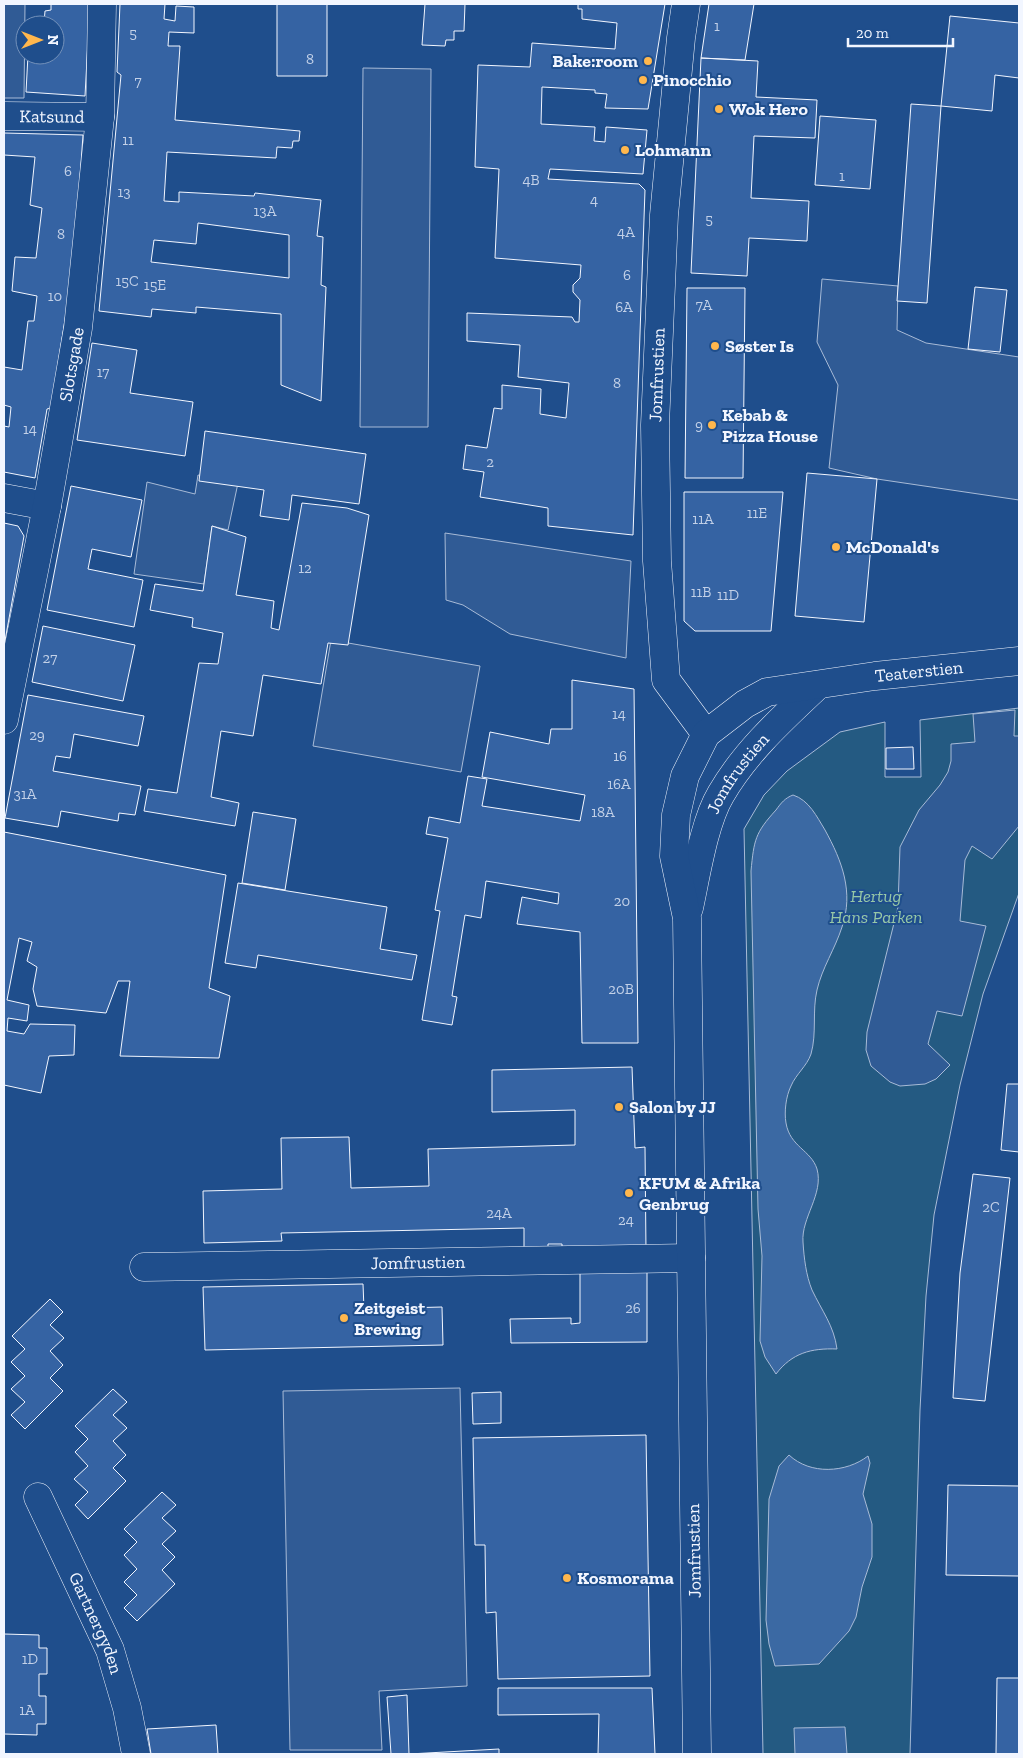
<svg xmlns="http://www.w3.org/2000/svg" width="1023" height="1758" font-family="'Zilla Slab',serif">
	<rect width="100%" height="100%" fill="#1f4e8c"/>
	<!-- green -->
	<path fill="#245a82" stroke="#a8bbd7" d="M1019,708V893L983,994L960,1085L934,1215L926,1296L920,1410L910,1754H763L744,829L764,795L787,771L840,732L885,722V777H921L920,720Z"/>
	<!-- parking -->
	<path fill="#305b95" stroke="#a8bbd7" d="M4,4H25L24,98H4Z
		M363,68L431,69L428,427H360Z
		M822,279L898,286L897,330L926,343L1019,357V500L877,479L829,468L838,385L817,342Z
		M198,475L238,483L228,530L212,526L204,584L134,574L147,482L195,494Z
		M445,533L631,561L626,658L510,634L463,605L446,600Z
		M331,640L480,666L461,772L313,746Z
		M1015,710L1014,736H1019V826L992,859L972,846L965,860L960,921L986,926L962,1016L937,1011L928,1044L950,1065L936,1079L925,1084L900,1086L890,1082L871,1066L866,1050L867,1032L898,907L900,847L919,810L940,785L948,772L951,761V744L975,742L973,714Z
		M460,1388L467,1686L379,1691L382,1750H290L283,1391Z"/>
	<!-- water -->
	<path fill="#3b69a3" stroke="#a8bbd7" d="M793,795C809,800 817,817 825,830C842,861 854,892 842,927C835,949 822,968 817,990C812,1011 817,1033 811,1054C807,1066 796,1074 791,1086C786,1096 784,1112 786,1123C790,1147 811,1150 817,1169C824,1194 801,1218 803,1242C804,1258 806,1275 812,1290C822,1311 834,1326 837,1349C811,1348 792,1353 776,1374L765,1357L760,1341L762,1256L758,1209L751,871C754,840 755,833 776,810C781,803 785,798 793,795Z
		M789,1455C810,1475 846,1473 868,1456L870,1463L863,1494L872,1524V1557L862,1587L856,1617L849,1631L819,1664L775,1666L769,1644L766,1620L769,1499L779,1466Z
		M845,1727L847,1754H795L794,1728Z"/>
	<!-- building -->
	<path fill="#3563a3" stroke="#f2f6ff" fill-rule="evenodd" d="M51,4H90L85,96L26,92L28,55H55V25L44,23L45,11L51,10Z
		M120,4H165L164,19L175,21L176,6L194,7V33L169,32L168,46H180L175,120L300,131L299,141H293L292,148L277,147L276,158L167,152L164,201L179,202V192L254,196L255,193L321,200L317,236L323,237L321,285L326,287L321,401L281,385V314L196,307V313L152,309L151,317L99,311L121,75L117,72ZM198,223L289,235V278L151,262L154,240L196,244Z
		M277,4H327V76H277Z
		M425,4H465L464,31H454V40H446L445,46L422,45Z
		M578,4H665L648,109L605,108L607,94L595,93V90L542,87L541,124L595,127L594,141L605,142L606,127L647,130L643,174L550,169L548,179L639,184L645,190L633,535L548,526V508L480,497L484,472L463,469L466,445L487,448L494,408L502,409V385L541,389L540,414L566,418L569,383L518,377L520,345L467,341V313L572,317L575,322H579L580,300L573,292V285L580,278L581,265L495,258L499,169L475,167L478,65L530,67L532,43L615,49L617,23L582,19V9H578Z
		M709,4H754L745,60L701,58Z
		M950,16L1019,23V78L995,75L992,111L941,106Z
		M701,58L758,61L756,97L817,100L815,138L754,136L751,198L809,201L807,241L749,238L747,276L691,273Z
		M911,104L941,106L927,303L897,301Z
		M820,116L876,120L870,189L815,185Z
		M4,133L83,135L74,263L51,408L47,409L35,478L4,472V426L9,427L11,407L4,405V367L22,370L28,321H34L37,296L12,291L15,257L36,258L42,208L30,205L35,157L4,155Z
		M975,287L1007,290L1000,352L968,349Z
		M687,288H745L743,478H685Z
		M92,343L137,350L130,393L193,402L185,456L77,440Z
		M205,431L366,454L359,504L292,495L289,520L260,516L264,490L199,481Z
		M807,473L877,479L864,622L795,616Z
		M71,486L142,500L131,557L92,549L88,569L143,580L134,627L47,610Z
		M684,492H783L771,631H695L684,621Z
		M302,503L347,508L369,515L348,645L328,643L321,684L263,675L253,736L221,731L211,797L239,803L235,826L144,811L148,789L177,793L199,663L218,664L223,633L192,627L193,618L150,610L155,584L203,591L212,526L246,537L236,595L274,601L271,628L279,630Z
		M4,523L18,526L24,536L4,646Z
		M43,626L135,645L123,701L32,682Z
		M572,680L634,689L638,1043H582L580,932L517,924L522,897L558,904L559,893L486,881L481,918L465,915L452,996L457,997L452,1025L422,1020L440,911L435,910L448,838L426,834L429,817L460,823L468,776L487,779L482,806L580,821L585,795L482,777L490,732L549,744L551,729H572Z
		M28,695L144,716L138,746L74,734L70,758L56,756L53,771L141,786L135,815L119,813L118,821L61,811L58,827L5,818Z
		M913,747L914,769H886V748Z
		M253,812L296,819L285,890L242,883Z
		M4,832L226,875L209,988L230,996L219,1058L120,1056L130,981H118L106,1013L37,1006L33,989L37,967L27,961L32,942L19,938L7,1000L29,1005L27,1021L8,1018L7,1031L24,1034L30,1024L75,1025L74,1055L49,1056L41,1093L4,1085Z
		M238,883L387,907L380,949L417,955L412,980L258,955L256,968L225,963Z
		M632,1067L635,1148L645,1147L646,1252L562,1253V1244H548V1254H524V1228L281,1233L282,1241L204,1243L203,1191L282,1189L281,1138L349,1137L351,1188L429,1186L428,1149L575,1145V1110L492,1112V1070Z
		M1007,1084H1019V1152L1001,1150Z
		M973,1174L1010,1178L985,1401L953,1398L960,1273Z
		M580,1270H647V1342L511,1343L510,1319L571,1318V1324L580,1323Z
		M363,1284L364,1309L442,1307L443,1345L205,1350L203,1287Z
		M50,1299L63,1312L50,1325L64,1338L50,1351L63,1365L50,1378L63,1391L25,1429L11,1415L25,1402L11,1389L25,1376L11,1362L25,1349L12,1336Z
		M113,1389L127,1402L113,1415L127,1428L113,1441L126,1455L113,1468L126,1481L88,1519L75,1505L88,1492L74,1479L88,1466L75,1452L88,1439L75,1426Z
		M501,1392V1423L473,1424L472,1393Z
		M646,1435L650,1676L498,1679L496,1612L486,1613L485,1545H475L473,1438Z
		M948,1485L1019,1486V1576L946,1575Z
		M162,1492L176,1505L162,1518L176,1531L162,1544L175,1557L162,1570L175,1584L137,1621L124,1608L137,1595L124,1582L137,1569L124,1555L137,1542L124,1529Z
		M4,1634L39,1635V1648H47V1674H39V1696H46V1724H37V1735L4,1734Z
		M997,1678H1019V1754H996Z
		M498,1688H652L655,1754H598L599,1714L498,1715Z
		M407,1695L409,1754L499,1749V1754H391L387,1697Z
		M216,1725L218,1754H151L147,1729Z"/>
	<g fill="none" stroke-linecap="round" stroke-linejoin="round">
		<!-- minor casing -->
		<g stroke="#f2f6ff" stroke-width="29">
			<g id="minor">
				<path d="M686,4L681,38L664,215L655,425L657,561L666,680L706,734"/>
				<path id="s1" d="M4,116L100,117"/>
				<path d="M4,498L47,506"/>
				<path id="s2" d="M4,720L47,506L78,328L100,117L102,4"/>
				<path id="s3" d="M689,908C696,876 704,822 721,794C746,751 783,718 818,685"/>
				<path id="s4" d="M144,1267L691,1258"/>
				<path id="s5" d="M38,1497L110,1650L127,1708L136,1754"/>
				<path id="s6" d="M697,1754L687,918L674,856L676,815L685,776L706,734L745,704L767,692L875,676L1019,661"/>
			</g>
		</g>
		<!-- minor -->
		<use href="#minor" stroke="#1f4e8c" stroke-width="28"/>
	</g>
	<!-- markers -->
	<g fill="#ffb74d" stroke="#1f4e8c" stroke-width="2">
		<circle cx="648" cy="61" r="5"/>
		<circle cx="643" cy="80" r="5"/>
		<circle cx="719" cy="109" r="5"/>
		<circle cx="625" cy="150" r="5"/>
		<circle cx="715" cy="346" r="5"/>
		<circle cx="712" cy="425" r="5"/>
		<circle cx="836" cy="547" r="5"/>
		<circle cx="619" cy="1107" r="5"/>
		<circle cx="629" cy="1193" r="5"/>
		<circle cx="344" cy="1318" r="5"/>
		<circle cx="567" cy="1578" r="5"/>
	</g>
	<g text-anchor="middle" stroke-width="4" stroke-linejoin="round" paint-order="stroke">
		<!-- number labels -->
		<g font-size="15" fill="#c3d1e8">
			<text x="717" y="31">1</text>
			<text x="133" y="38">5</text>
			<text x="310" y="64">8</text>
			<text x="138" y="86">7</text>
			<text x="128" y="145">11</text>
			<text x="68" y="176">6</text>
			<text x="842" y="181">1</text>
			<text x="531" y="185">4B</text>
			<text x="124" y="197">13</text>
			<text x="594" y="205">4</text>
			<text x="265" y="216">13A</text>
			<text x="709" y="224">5</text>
			<text x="626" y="237">4A</text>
			<text x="61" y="239">8</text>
			<text x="627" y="280">6</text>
			<text x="127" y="286">15C</text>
			<text x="155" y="290">15E</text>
			<text x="55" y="301">10</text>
			<text x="704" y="310">7A</text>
			<text x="624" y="312">6A</text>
			<text x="103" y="377">17</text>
			<text x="617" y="388">8</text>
			<text x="699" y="430">9</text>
			<text x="30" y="434">14</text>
			<text x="490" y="467">2</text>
			<text x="757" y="518">11E</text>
			<text x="703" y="524">11A</text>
			<text x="305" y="573">12</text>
			<text x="701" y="597">11B</text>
			<text x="728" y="600">11D</text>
			<text x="50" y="663">27</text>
			<text x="619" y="719">14</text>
			<text x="37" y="740">29</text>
			<text x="620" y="761">16</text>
			<text x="619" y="789">16A</text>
			<text x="25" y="799">31A</text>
			<text x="603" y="817">18A</text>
			<text x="622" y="906">20</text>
			<text x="621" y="994">20B</text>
			<text x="991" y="1212">2C</text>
			<text x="499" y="1218">24A</text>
			<text x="626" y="1225">24</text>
			<text x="633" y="1313">26</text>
			<text x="30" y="1664">1D</text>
			<text x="27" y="1715">1A</text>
		</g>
		<!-- poi labels -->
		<g font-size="18" font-weight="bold" fill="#f2f6ff" stroke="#1f4e8c" text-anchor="start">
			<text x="638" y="67" text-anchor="end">Bake:room</text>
			<text x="653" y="86">Pinocchio</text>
			<text x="729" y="115">Wok Hero</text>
			<text x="635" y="156">Lohmann</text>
			<text x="725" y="352">Søster Is</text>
			<text x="722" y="421">Kebab &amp;<tspan x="722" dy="21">Pizza House</tspan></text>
			<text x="846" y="553">McDonald's</text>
			<text x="629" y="1113">Salon by JJ</text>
			<text x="639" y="1189">KFUM &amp; Afrika<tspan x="639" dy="21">Genbrug</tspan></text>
			<text x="354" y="1314">Zeitgeist<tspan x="354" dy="21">Brewing</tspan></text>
			<text x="577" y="1584">Kosmorama</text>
		</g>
		<!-- street labels -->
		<g font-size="18" fill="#f2f6ff" stroke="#1f4e8c">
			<text dy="6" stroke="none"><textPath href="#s1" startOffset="48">Katsund</textPath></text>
			<text dy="6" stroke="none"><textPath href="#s2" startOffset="362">Slotsgade</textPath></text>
			<text transform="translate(657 375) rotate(-88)" y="6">Jomfrustien</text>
			<text dy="6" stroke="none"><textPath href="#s6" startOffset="1255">Teaterstien</textPath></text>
			<text dy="6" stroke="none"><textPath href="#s3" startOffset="145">Jomfrustien</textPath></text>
			<text dy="6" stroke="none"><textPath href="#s4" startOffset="274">Jomfrustien</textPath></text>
			<text transform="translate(694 1551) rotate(-91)" y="6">Jomfrustien</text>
			<text dy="6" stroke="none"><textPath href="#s5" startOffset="139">Gartnergyden</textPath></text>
		</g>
		<!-- park labels -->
		<g font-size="18" font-style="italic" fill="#97c8a6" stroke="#1f4e8c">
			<text x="876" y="902">Hertug<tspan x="876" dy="21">Hans Parken</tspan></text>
		</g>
	</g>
	<!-- border -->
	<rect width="1023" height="1758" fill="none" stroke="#f2f6ff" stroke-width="10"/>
	<!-- north arrow -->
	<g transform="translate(40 40) rotate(90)"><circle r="24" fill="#1f4e8c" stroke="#7391ba"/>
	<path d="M0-4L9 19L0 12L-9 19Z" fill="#ffb74d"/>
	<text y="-8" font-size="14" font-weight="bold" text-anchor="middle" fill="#f2f6ff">N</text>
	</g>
	<!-- scale -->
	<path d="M848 38v8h105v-8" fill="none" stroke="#f2f6ff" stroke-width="2.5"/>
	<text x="856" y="38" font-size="15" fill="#f2f6ff" stroke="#1f4e8c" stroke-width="4" paint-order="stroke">20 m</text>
</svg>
